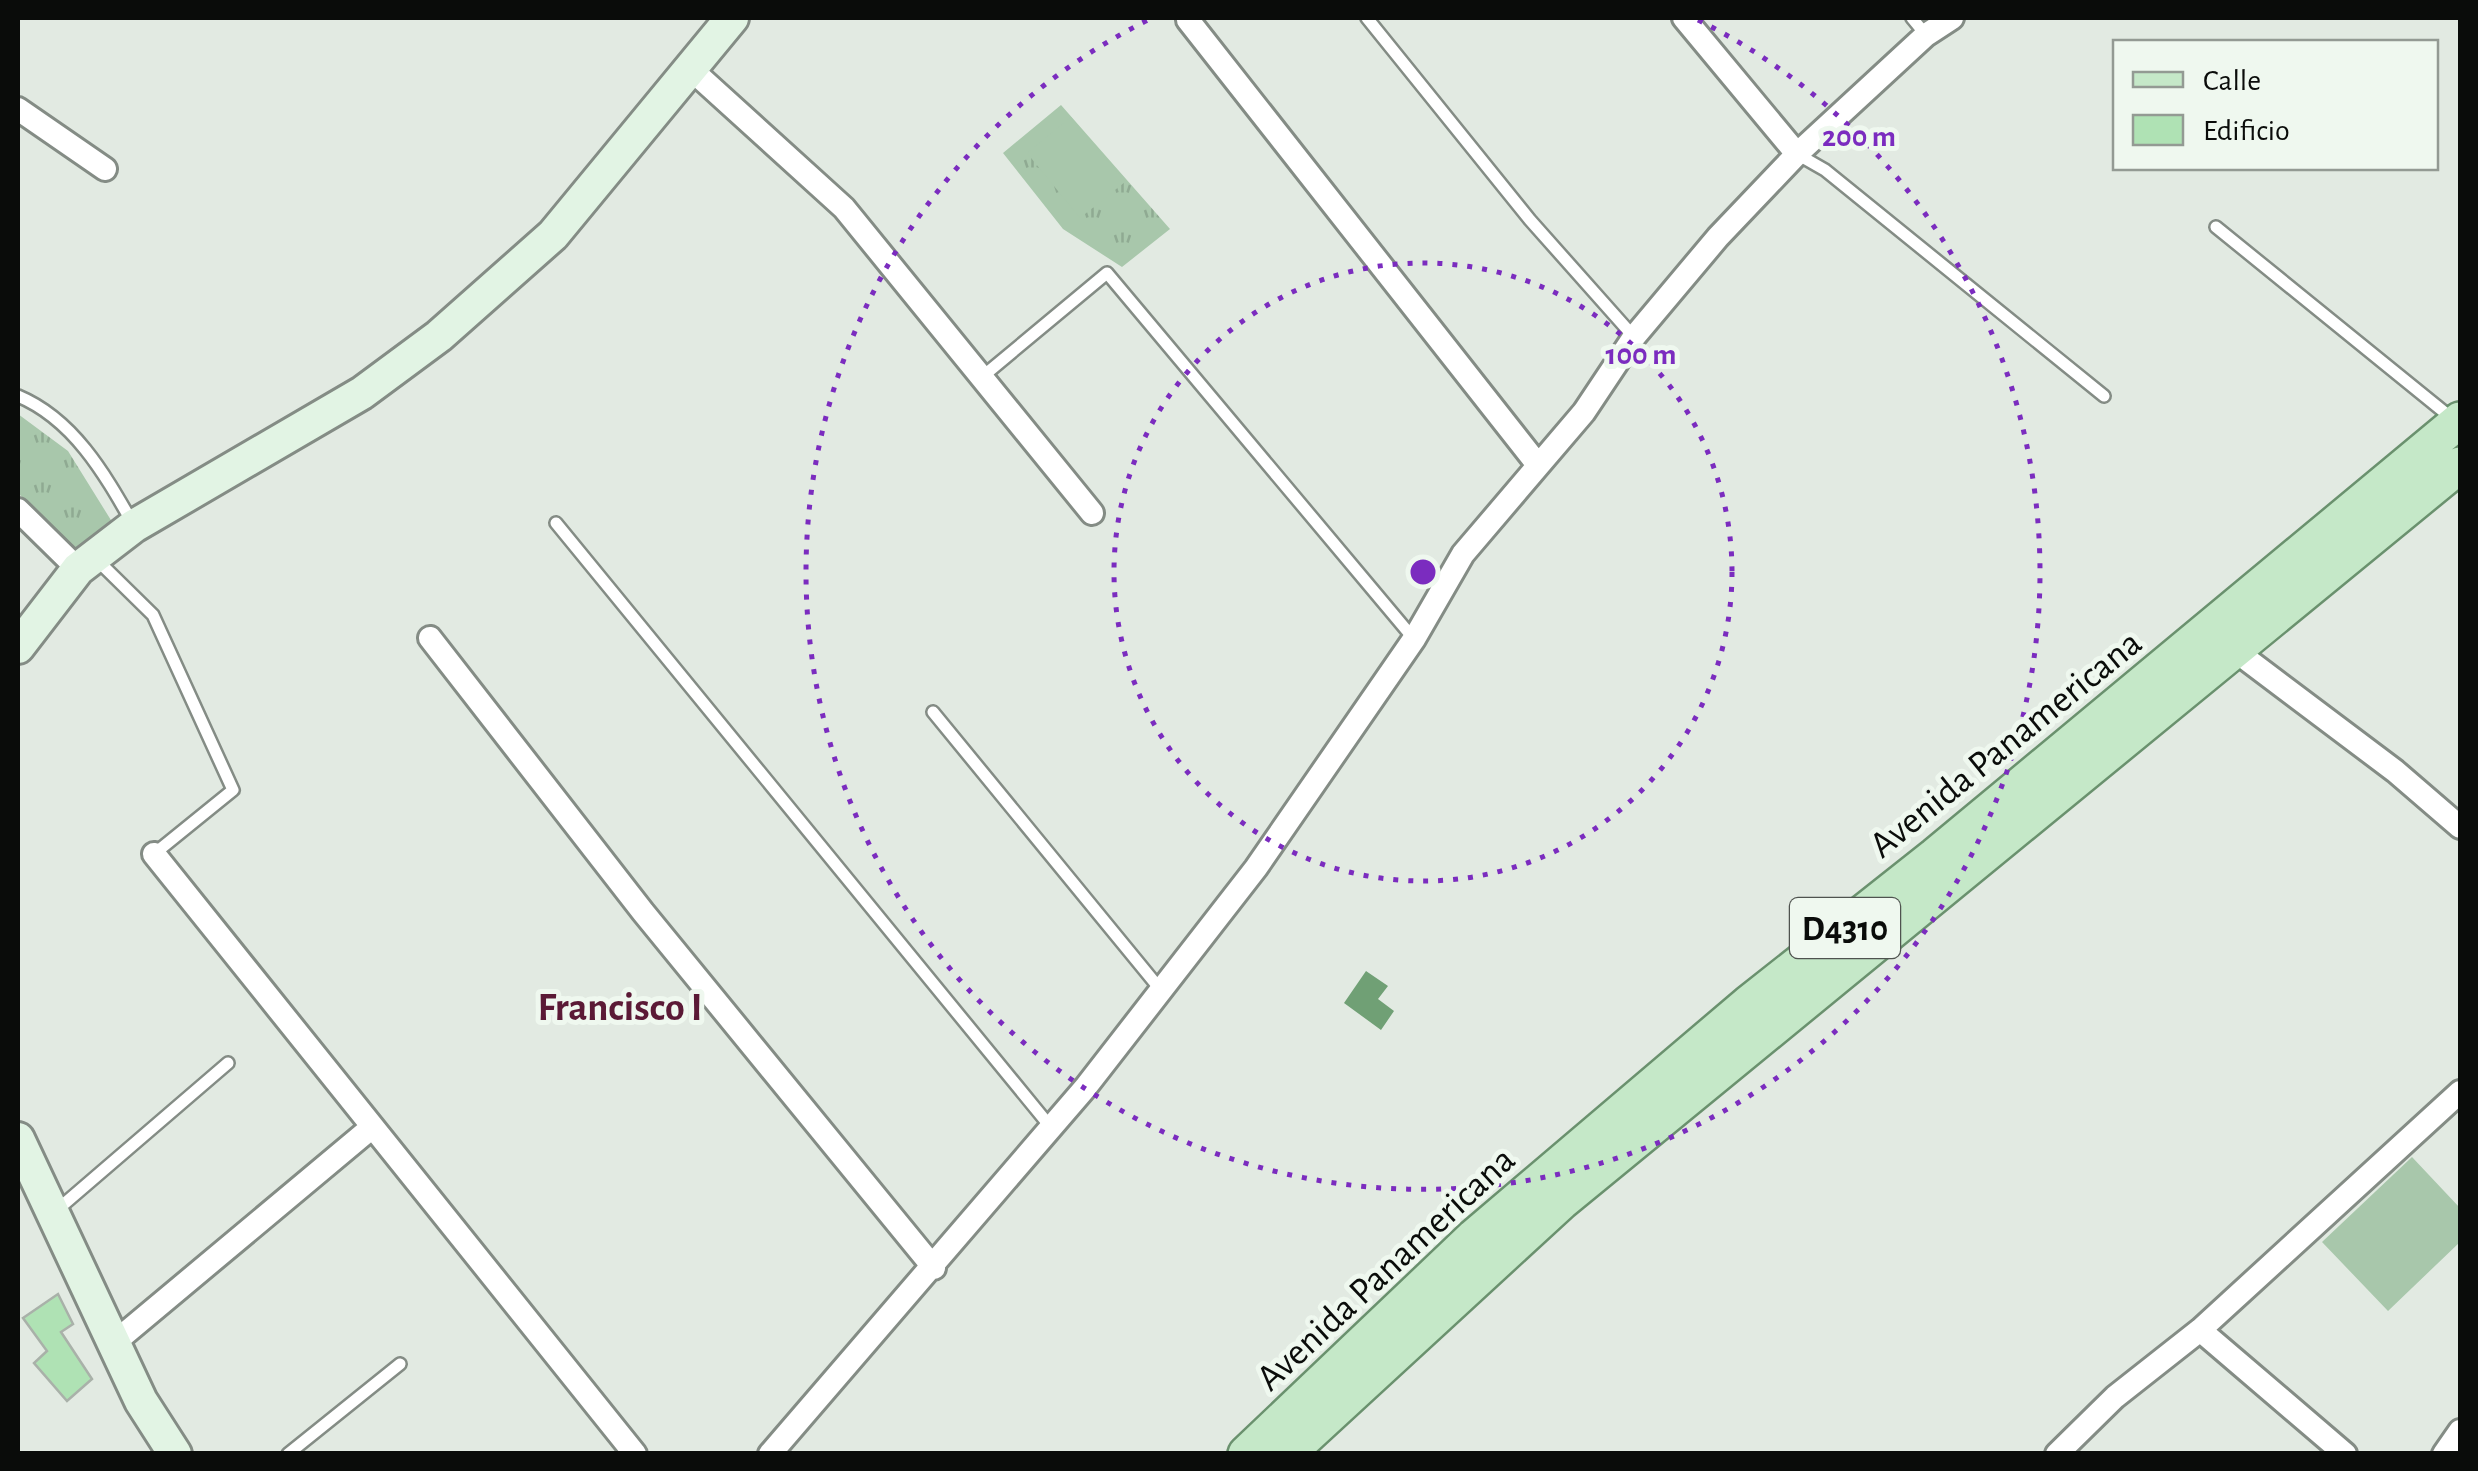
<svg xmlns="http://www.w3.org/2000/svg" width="2478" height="1471" font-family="'Alegreya Sans',sans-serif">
	<defs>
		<pattern id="grass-tufts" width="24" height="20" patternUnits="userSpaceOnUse" patternTransform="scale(2.5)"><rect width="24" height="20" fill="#a8c7ab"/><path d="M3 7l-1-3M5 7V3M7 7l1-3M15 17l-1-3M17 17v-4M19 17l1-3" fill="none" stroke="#8faa92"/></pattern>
	</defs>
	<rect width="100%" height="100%" fill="#e2eae2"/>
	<!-- grass -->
	<path fill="url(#grass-tufts)" d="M1061,105L1170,229L1122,267L1063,229L1003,153Z
		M18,414L68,451L114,525L75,550L18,493Z"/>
	<!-- pitch -->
	<path fill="#a8c7ab" d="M1071,117L1125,182L1080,218L1027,153Z
		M2412,1157L2460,1208V1242L2388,1311L2322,1242Z"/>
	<!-- water -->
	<path fill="#70a075" d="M1366,971L1388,986L1378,999L1394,1011L1381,1030L1344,1003Z"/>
	<!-- building -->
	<path fill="#afe2b4" stroke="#a9b1a9" stroke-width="2.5" d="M58,1294L73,1324L61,1332L92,1379L67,1401L34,1363L47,1351L23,1318Z"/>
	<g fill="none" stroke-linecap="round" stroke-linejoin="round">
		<!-- lane casing -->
		<g stroke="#848c85" stroke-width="16">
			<path id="lane" d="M1367,18L1530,220L1634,337
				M1912,18L1926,35
				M1797,154L1825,170L2104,396
				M2216,227L2454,420
				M982,377L1107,273L1414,639
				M18,396C73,419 104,473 132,522
				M556,523L1049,1125
				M96,559L153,615L233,790L154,854
				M933,712L1160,989
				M57,1210L228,1063
				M288,1454L400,1364"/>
		</g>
		<!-- street casing -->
		<g stroke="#848c85" stroke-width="28">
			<path id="street" d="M1684,18L1797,154
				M1188,20L1538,465
				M693,71L844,208L1092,513
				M18,109L105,169
				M18,510L78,569
				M430,638L643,912L934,1268
				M2237,652L2395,771L2460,827
				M154,854L635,1454
				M2200,1330L2345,1454
				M115,1342L371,1128
				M770,1454L1085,1088L1256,868L1414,639L1463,554L1584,412L1634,337L1718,237L1797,154L1926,35L1952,18
				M2057,1454L2115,1397L2200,1330L2460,1092
				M2444,1454L2460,1431"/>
		</g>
		<!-- secondary casing -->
		<g stroke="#848c85" stroke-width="38">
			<path id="secondary" d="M18,647L78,569L134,526L362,393L439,336L553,235L732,18
				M18,1139L141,1401L175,1454"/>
		</g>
		<!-- primary casing -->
		<g stroke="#6a916e" stroke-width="40">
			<path id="primary" d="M1246,1454L1474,1237L1748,1004L1935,856L2460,420
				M1287,1454L1561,1202L2460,465"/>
		</g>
		<!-- lane -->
		<use href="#lane" stroke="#fff" stroke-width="11"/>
		<!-- street -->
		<use href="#street" stroke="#fff" stroke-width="22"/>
		<!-- secondary -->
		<use href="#secondary" stroke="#e2f4e4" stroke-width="32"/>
		<!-- primary -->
		<use href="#primary" stroke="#c5e8c8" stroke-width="35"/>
	</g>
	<!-- distance rings -->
	<g fill="none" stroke="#7b2cbf" stroke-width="5" stroke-dasharray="5 10">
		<circle cx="1423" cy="572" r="309"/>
		<path d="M1698 20A617 617 0 1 1 1148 20"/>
	</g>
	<g text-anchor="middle" stroke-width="10" stroke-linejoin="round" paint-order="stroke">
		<!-- shield labels -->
		<rect fill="#eff8ef" stroke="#4f534f" stroke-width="2.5" x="1790" y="898" width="110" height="60" rx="8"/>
		<g font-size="35" font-weight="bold" fill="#0a0c0a">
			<text x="1845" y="940">D4310</text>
		</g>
		<!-- street labels -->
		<g font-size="38" fill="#0a0c0a" stroke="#eff8ef">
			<text transform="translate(2005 743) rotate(-39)" y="13">Avenida Panamericana</text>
			<text transform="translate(1385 1268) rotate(-43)" y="13">Avenida Panamericana</text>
		</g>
		<!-- neighbourhood labels -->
		<g font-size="40" font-weight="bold" fill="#5b1a36" stroke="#eff8ef">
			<text x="620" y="1020">Francisco I</text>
		</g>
	</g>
	<circle cx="1423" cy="572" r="15" fill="#7b2cbf" stroke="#eff8ef" stroke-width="5"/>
	<g font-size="30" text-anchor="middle" font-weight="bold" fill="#7b2cbf" stroke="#eff8ef" stroke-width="10" stroke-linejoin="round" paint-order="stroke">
		<text x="1859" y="146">200 m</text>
		<text x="1641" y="364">100 m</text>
	</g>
	<!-- border -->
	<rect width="2478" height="1471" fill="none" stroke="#0a0c0a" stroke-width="40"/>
	<!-- legend -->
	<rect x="2113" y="40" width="325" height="130" fill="#eff8ef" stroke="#939a93" stroke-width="2.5"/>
	<rect x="2133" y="72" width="50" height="15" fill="#c5e8c8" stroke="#939a93" stroke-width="2.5"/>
	<text x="2203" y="90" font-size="30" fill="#0a0c0a">Calle</text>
	<rect x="2133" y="115" width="50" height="30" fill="#afe2b4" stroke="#939a93" stroke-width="2.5"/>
	<text x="2203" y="140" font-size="30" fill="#0a0c0a">Edificio</text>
</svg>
